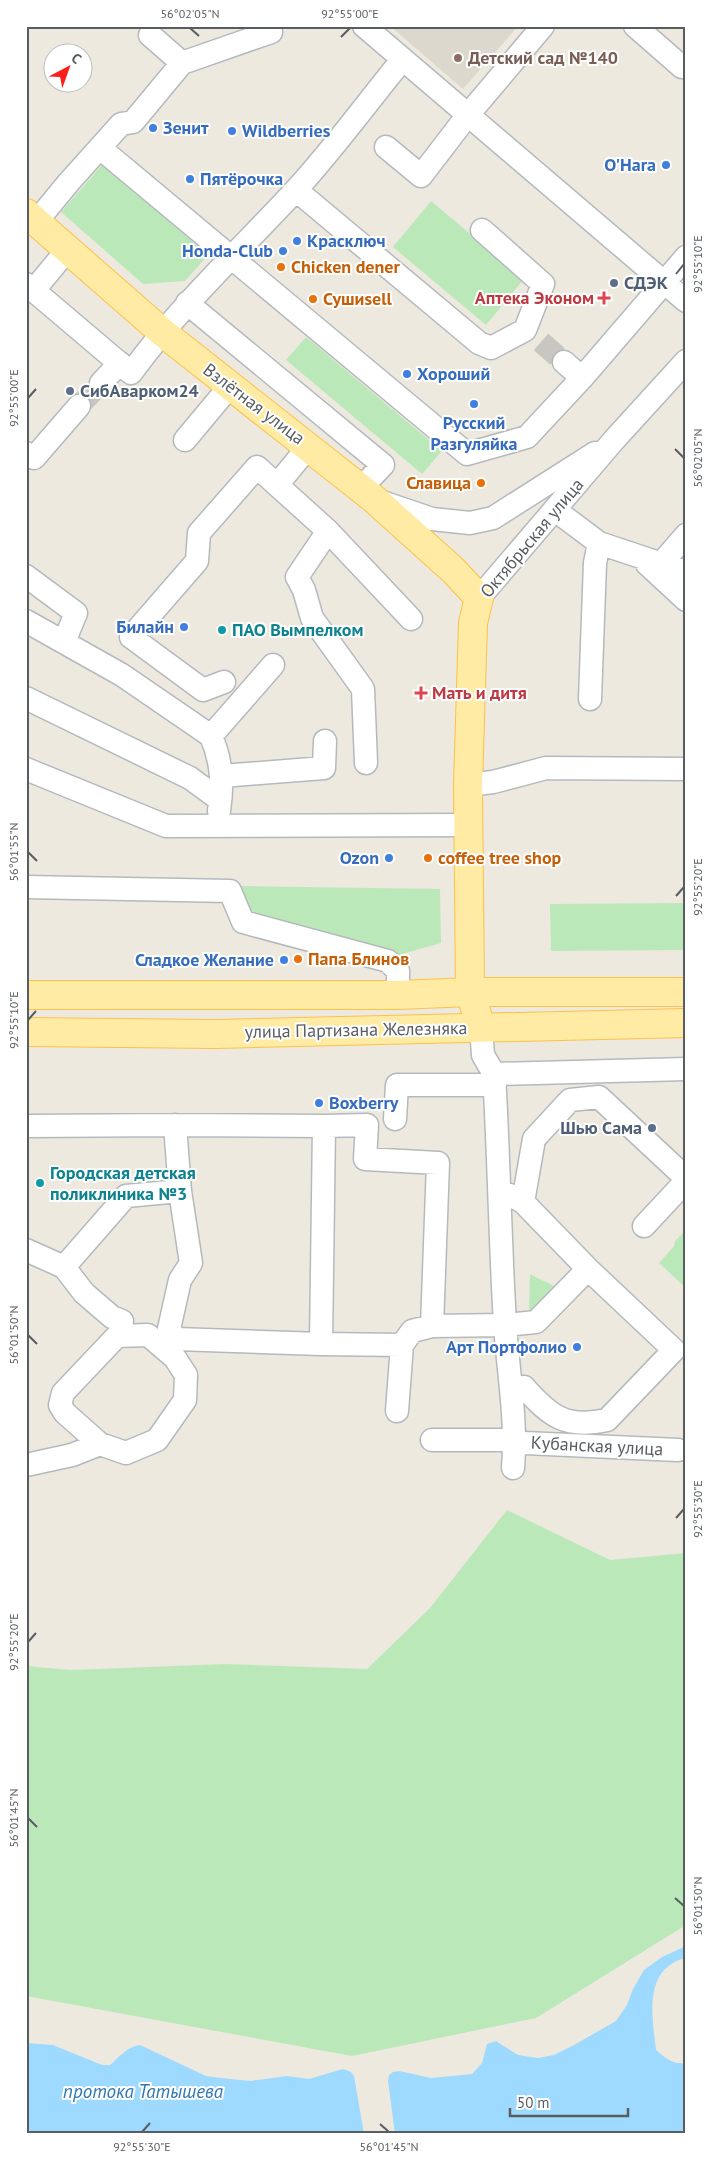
<svg xmlns="http://www.w3.org/2000/svg" width="712" height="2160" font-family="'PT Sans',sans-serif">
	<rect width="100%" height="100%" fill="#ede9df"/>
	<!-- education -->
	<path fill="#ddd8ce" d="M390,26H518L463,89Z"/>
	<!-- green -->
	<path fill="#bbe8b9" d="M103,164L208,255L185,281L143,284L61,212Z
		M431,201L524,279L486,325L393,247Z
		M306,337L442,451L422,474L286,360Z
		M240,886L440,889L441,943L395,956L240,912Z
		M686,903V950L551,951L550,904Z
		M686,1230V1288L659,1263L674,1246L675,1241Z
		M530,1274C539,1280 548,1281 556,1288L531,1312L529,1308Z
		M507,1510L610,1560L686,1553V1925L536,2018L352,2056L26,1996V1666L70,1670L225,1664L367,1669L430,1608Z"/>
	<!-- water -->
	<path fill="#9edaff" d="M686,1946V1958C643,1968 652,2016 656,2050C665,2058 673,2065 686,2063V2134H395L388,2081L389,2075L393,2072L399,2071L431,2078L472,2074L482,2063L487,2044L496,2041L518,2055L538,2058L554,2055L574,2045L616,2021L627,2005L633,1989L644,1970L662,1957Z
		M26,2043L53,2045L102,2065H110C120,2056 127,2047 140,2045L206,2076L221,2078L251,2081L287,2076L309,2079L343,2069L351,2072L354,2076L364,2134H26Z"/>
	<g fill="none" stroke-linecap="round" stroke-linejoin="round">
		<!-- minor-tunnel -->
		<path stroke="#c8c6c0" stroke-width="22" stroke-dasharray="22 11" stroke-linecap="butt" d="M541,342L564,362
			M79,406L101,383"/>
		<!-- minor casing -->
		<g stroke="#b5b9be" stroke-width="25">
			<path id="minor" d="M364,26L686,301
				M635,26L682,67H686
				M150,35L182,63
				M386,147L421,176L467,116L543,26
				M100,148L467,454L527,437L582,378L686,257
				M296,190L479,343L491,348L525,330L543,284L482,230
				M36,222L69,182L121,124L133,122L182,63L271,32
				M26,284L131,373C179,307 238,252 293,193C332,151 366,104 402,60
				M34,290L68,249
				M187,303L383,465L361,488
				M564,362L582,378
				M101,383L120,363
				M185,440L230,386
				M309,446L277,485L328,531L297,577L304,590L312,618L363,689L366,763
				M26,453L34,458L79,406
				M379,501L432,519L470,523L493,518L595,453
				M555,510L599,543L686,572
				M328,531L411,619
				M647,564L686,600
				M660,565L686,535
				M26,576L76,613L64,642
				M479,598L614,440L686,361
				M26,621L122,675L211,736
				M224,682L203,690L131,637L197,561L199,533L257,467L277,485
				M26,698L190,778L220,800
				M590,699L595,563L599,543
				M26,769L166,826L469,825
				M222,776L324,768L325,741
				M468,785L493,782L546,768L686,769
				M219,811C223,783 222,762 211,736L273,665
				M26,887L230,891L243,922L388,961L398,971V995
				M481,1027L483,1055L494,1074C499,1157 500,1241 505,1324C508,1372 517,1419 513,1468
				M494,1074L686,1069
				M395,1119L397,1085H495
				M175,1125L180,1191
				M26,1126L175,1125L324,1126L321,1344L402,1345L412,1331L432,1326L505,1325L536,1322L588,1269
				M324,1126L367,1125L365,1159L438,1163L432,1326
				M500,1193L510,1195L523,1202L588,1269L674,1350L607,1420C565,1429 550,1416 524,1387L512,1388
				M523,1202L534,1139L570,1100L599,1097L686,1178
				M644,1226L686,1181
				M26,1250L64,1267L84,1293L112,1317L122,1321
				M64,1267L126,1196L180,1191L191,1263L180,1280L169,1329L176,1339L321,1344
				M148,1335L175,1358L186,1375L185,1400L157,1440L126,1453L100,1444L65,1413L60,1405L63,1393L117,1336Z
				M397,1411L402,1345
				M432,1440H515L525,1443L678,1450
				M26,1465L72,1455L100,1444"/>
		</g>
		<!-- major casing -->
		<g stroke="#fec148" stroke-width="30">
			<path id="major" d="M26,213L162,332L374,499L454,571L479,598L473,623L468,785L470,992L481,1027
				M26,995H398L470,992H686
				M26,1032L215,1034L686,1023"/>
		</g>
		<!-- minor -->
		<use href="#minor" stroke="#fff" stroke-width="22"/>
		<!-- major -->
		<use href="#major" stroke="#ffeba3" stroke-width="28"/>
	</g>
	<!-- ticks -->
	<path fill="none" stroke="#585d62" stroke-width="2" d="M190,28L199,36M341,37L350,28M676,274L684,264M28,398L36,389M675,449L684,458M28,852L37,861M676,896L684,887M28,1020L36,1011M28,1335L37,1344M676,1518L684,1509M28,1642L36,1633M28,1818L37,1827M675,1898L684,1906M380,2124L389,2132M142,2132L150,2123"/>
	<!-- markers -->
	<circle fill="#8d6e63" stroke="#fff" stroke-width="2" cx="458" cy="58" r="5"/>
	<g fill="#3f7fe0" stroke="#fff" stroke-width="2">
		<circle cx="153" cy="128" r="5"/>
		<circle cx="232" cy="131" r="5"/>
		<circle cx="666" cy="165" r="5"/>
		<circle cx="190" cy="179" r="5"/>
		<circle cx="297" cy="241" r="5"/>
		<circle cx="283" cy="251" r="5"/>
		<circle cx="407" cy="374" r="5"/>
		<circle cx="474" cy="404" r="5"/>
		<circle cx="184" cy="627" r="5"/>
		<circle cx="389" cy="858" r="5"/>
		<circle cx="284" cy="960" r="5"/>
		<circle cx="319" cy="1103" r="5"/>
		<circle cx="577" cy="1347" r="5"/>
	</g>
	<g fill="#e8710a" stroke="#fff" stroke-width="2">
		<circle cx="281" cy="267" r="5"/>
		<circle cx="313" cy="299" r="5"/>
		<circle cx="481" cy="483" r="5"/>
		<circle cx="428" cy="858" r="5"/>
		<circle cx="298" cy="959" r="5"/>
	</g>
	<g fill="#5c6f8a" stroke="#fff" stroke-width="2">
		<circle cx="614" cy="283" r="5"/>
		<circle cx="70" cy="391" r="5"/>
		<circle cx="652" cy="1128" r="5"/>
	</g>
	<g fill="#e0444e" stroke="#fff" stroke-width="2">
		<path d="M601.5 290.5h5v5h5v5h-5v5h-5v-5h-5v-5h5z"/>
		<path d="M418.5 685.5h5v5h5v5h-5v5h-5v-5h-5v-5h5z"/>
	</g>
	<g fill="#0f9aa8" stroke="#fff" stroke-width="2">
		<circle cx="222" cy="630" r="5"/>
		<circle cx="40" cy="1183" r="5"/>
	</g>
	<g text-anchor="middle" stroke-width="4" stroke-linejoin="round" paint-order="stroke">
		<!-- education labels -->
		<g font-size="18" font-weight="bold" fill="#785e54" stroke="#fff" text-anchor="start">
			<text x="468" y="64">Детский сад №140</text>
		</g>
		<!-- shop labels -->
		<g font-size="18" font-weight="bold" fill="#366cbe" stroke="#fff" text-anchor="start">
			<text x="163" y="134">Зенит</text>
			<text x="242" y="137">Wildberries</text>
			<text x="656" y="171" text-anchor="end">O'Hara</text>
			<text x="200" y="185">Пятёрочка</text>
			<text x="307" y="247">Красключ</text>
			<text x="273" y="257" text-anchor="end">Honda-Club</text>
			<text x="417" y="380">Хороший</text>
			<text x="474" y="429" text-anchor="middle">Русский<tspan x="474" dy="21">Разгуляйка</tspan></text>
			<text x="174" y="633" text-anchor="end">Билайн</text>
			<text x="379" y="864" text-anchor="end">Ozon</text>
			<text x="274" y="966" text-anchor="end">Сладкое Желание</text>
			<text x="329" y="1109">Boxberry</text>
			<text x="567" y="1353" text-anchor="end">Арт Портфолио</text>
		</g>
		<!-- food labels -->
		<g font-size="18" font-weight="bold" fill="#c56008" stroke="#fff" text-anchor="start">
			<text x="291" y="273">Chicken dener</text>
			<text x="323" y="305">Сушиsell</text>
			<text x="471" y="489" text-anchor="end">Славица</text>
			<text x="438" y="864">coffee tree shop</text>
			<text x="308" y="965">Папа Блинов</text>
		</g>
		<!-- service labels -->
		<g font-size="18" font-weight="bold" fill="#4e5e75" stroke="#fff" text-anchor="start">
			<text x="624" y="289">СДЭК</text>
			<text x="80" y="397">СибАварком24</text>
			<text x="642" y="1134" text-anchor="end">Шью Сама</text>
		</g>
		<!-- health labels -->
		<g font-size="18" font-weight="bold" fill="#be3a42" stroke="#fff" text-anchor="end">
			<text x="594" y="304">Аптека Эконом</text>
			<text x="432" y="699" text-anchor="start">Мать и дитя</text>
		</g>
		<!-- street labels -->
		<g font-size="18" fill="#585d62" stroke="#fff">
			<text transform="translate(254 404) rotate(37)" y="6">Взлётная улица</text>
			<text transform="translate(532 538) rotate(-50)" y="6">Октябрьская улица</text>
			<text transform="translate(356 1030) rotate(-1)" y="6">улица Партизана Железняка</text>
			<text transform="translate(597 1446) rotate(3)" y="6">Кубанская улица</text>
		</g>
		<!-- culture labels -->
		<g font-size="18" font-weight="bold" fill="#0d838f" stroke="#fff" text-anchor="start">
			<text x="232" y="636">ПАО Вымпелком</text>
			<text x="50" y="1179">Городская детская<tspan x="50" dy="21">поликлиника №3</tspan></text>
		</g>
		<!-- water labels -->
		<g font-size="19" font-style="italic" fill="#3076b1" stroke="#fff">
			<text x="143" y="2098">протока Татышева</text>
		</g>
	</g>
	<!-- border -->
	<rect width="712" height="2160" fill="none" stroke="#ffffff" stroke-width="55"/>
	<!-- north arrow -->
	<g transform="translate(68 68) rotate(41)"><circle r="24" fill="#ffffff" stroke="#bcbec0"/>
	<path d="M0-4L9 19L0 12L-9 19Z" fill="#f91f1a"/>
	<text y="-8" font-size="14" font-weight="bold" text-anchor="middle" fill="#585d62">С</text>
	</g>
	<!-- scale -->
	<path d="M510 2108v8h118v-8" fill="none" stroke="#585d62" stroke-width="2.5"/>
	<text x="517" y="2108" font-size="15" fill="#585d62" stroke="#ffffff" stroke-width="4" paint-order="stroke">50 m</text>
	<rect x="28" y="28" width="656" height="2104" fill="none" stroke="#585d62" stroke-width="2"/>
	<g font-size="12" text-anchor="middle" fill="#585d62">
		<text x="190" y="18">56°02'05"N</text>
		<text x="350" y="18">92°55'00"E</text>
		<text transform="translate(698 264) rotate(-90)" y="4">92°55'10"E</text>
		<text transform="translate(14 398) rotate(-90)" y="4">92°55'00"E</text>
		<text transform="translate(698 458) rotate(-90)" y="4">56°02'05"N</text>
		<text transform="translate(14 852) rotate(-90)" y="4">56°01'55"N</text>
		<text transform="translate(698 887) rotate(-90)" y="4">92°55'20"E</text>
		<text transform="translate(14 1020) rotate(-90)" y="4">92°55'10"E</text>
		<text transform="translate(14 1335) rotate(-90)" y="4">56°01'50"N</text>
		<text transform="translate(698 1509) rotate(-90)" y="4">92°55'30"E</text>
		<text transform="translate(14 1642) rotate(-90)" y="4">92°55'20"E</text>
		<text transform="translate(14 1818) rotate(-90)" y="4">56°01'45"N</text>
		<text transform="translate(698 1906) rotate(-90)" y="4">56°01'50"N</text>
		<text x="142" y="2151">92°55'30"E</text>
		<text x="389" y="2151">56°01'45"N</text>
	</g>
</svg>
